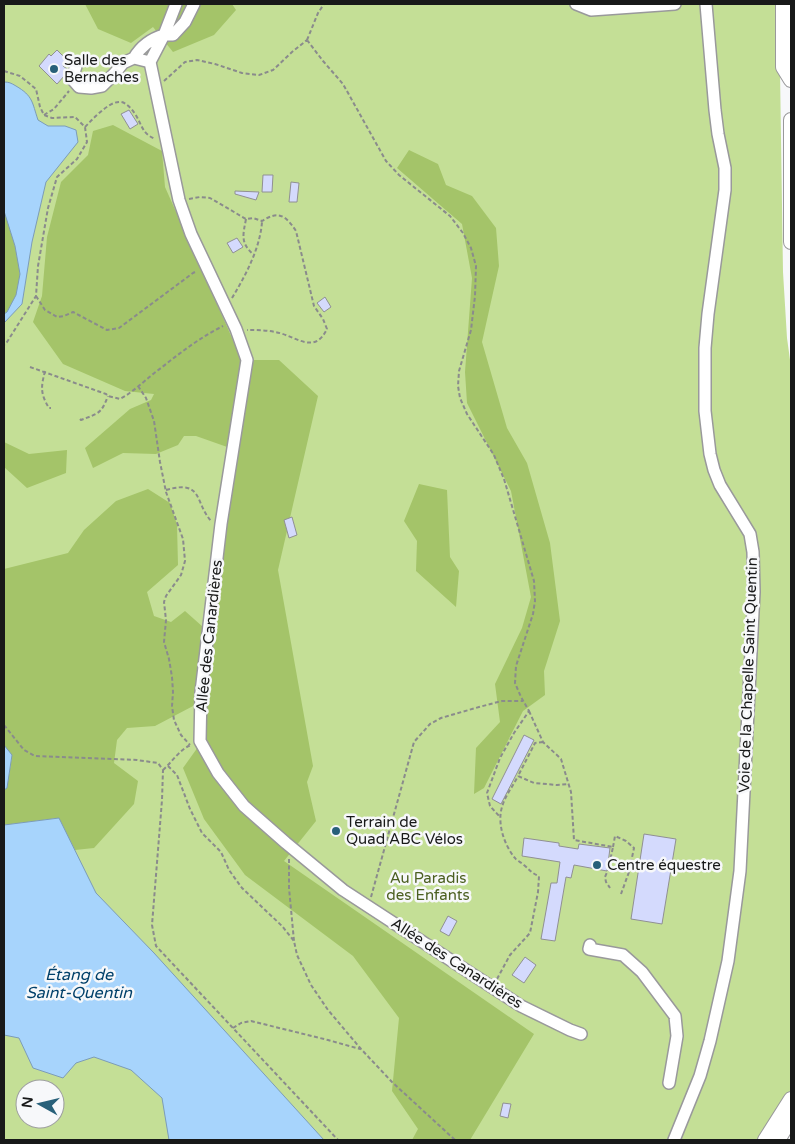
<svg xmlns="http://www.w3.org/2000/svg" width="795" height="1144" font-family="'Varela Round',sans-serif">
	<rect width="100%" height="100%" fill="#f7f8fa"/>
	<!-- green -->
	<path fill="#c4df96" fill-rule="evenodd" d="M4,4H779L783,272L787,338L791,367V1089L763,1140H4ZM25,1089H55V1119H25Z"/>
	<!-- forest -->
	<path fill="#a4c469" d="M85,4H232L236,10L214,35L173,52L153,27L131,43L98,29Z
		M113,125L162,151L165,187L240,356V380L230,448L196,436H184L178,445L156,454L123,453L93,468L85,448L130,409L151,400L154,394L125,391L63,364L33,322L42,296L47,237L61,182L88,155L93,131Z
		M409,150L438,164L446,185L472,196L496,228L499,266L482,342L507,428L527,463L550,543L560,621L544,671L545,695L523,711L484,788L474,794L476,748L500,722L495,684L522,628L531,597L511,491L467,403L465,372L472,278L462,224L397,168Z
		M4,211C10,224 20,262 20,275C19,288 15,307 4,314Z
		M253,360H279L318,396L278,570L313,766L307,782L316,821L284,861L534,1034L470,1140H412L418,1129L392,1091L399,1018L353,956L245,875L204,819L183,768L203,740L228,509Z
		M4,442L29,454L67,450L66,473L27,488L4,467Z
		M419,484L447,490L450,557L459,571L456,607L416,571L417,541L404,521Z
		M148,489L170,503L177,525L178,565L147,592L154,616L171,622L185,611L203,627L195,705L155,726L127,728L117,740L114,763L138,781L134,804L94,848L75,850L58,818L4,825V790L7,788L12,756L4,745V569L68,553L84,530L116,501Z"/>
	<!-- water -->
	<path fill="#a7d4fc" stroke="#7c9cb8" d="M4,82C9,82 11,83 16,86C33,96 32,102 38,120L48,126H65L76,130L78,142L46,182L32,242L22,304L4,323V314L7,312L16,295L20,274L15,246L4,211Z
		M4,745L12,755L7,788L4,790Z
		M59,818L96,893L154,953L324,1140H169L162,1098L131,1070L94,1057L76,1063L63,1078L33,1068L19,1038L4,1035V825Z"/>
	<!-- building -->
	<path fill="#d4dafd" stroke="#909093" d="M57,50L67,60L63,66L67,69L65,75L57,84L39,66L49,54L51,56Z
		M129,110L138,124L130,129L121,114Z
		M263,175H273L272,192H262Z
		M291,182L299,183L297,202H289Z
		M235,191L259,192L256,200L235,194Z
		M237,238L243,247L233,253L227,243Z
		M325,297L331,307L324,312L317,303Z
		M292,517L297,535L289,538L284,520Z
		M524,735L534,740L501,804L492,799Z
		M644,834L676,839L662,924L631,919Z
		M524,838L559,843V846L578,849L579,844L610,848L607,871L574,865L571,878L566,877L555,941L541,939L551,883H557L560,862L522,856Z
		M448,916L457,921L449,936L440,931Z
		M525,957L536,965L524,983L512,975Z
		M503,1103L511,1104L508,1118L500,1116Z"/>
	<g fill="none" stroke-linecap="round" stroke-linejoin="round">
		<!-- minor casing -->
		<g stroke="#99999b" stroke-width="14">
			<path id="minor" d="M576,4L591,10L675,4
				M134,58L150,62L164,35H173L185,22L194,4
				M134,58C141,46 150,39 164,35L176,4
				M150,62L179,200L191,234L236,329L247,360L221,524L201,692L200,741L218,773L244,806L286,843L343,890L521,1006L570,1030L581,1034
				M77,63L72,79L79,87L91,88L102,86L115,73L123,63L134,58
				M590,945L589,949L623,955L642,972L675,1016L677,1036L669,1083
				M674,1140L700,1076L710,1041L728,961L740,871L754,592L753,552L750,534L720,485L714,470L710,454L705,411V348L708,314L725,190V168L718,134L715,110L706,4"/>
		</g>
		<!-- major casing -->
		<g stroke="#99999b" stroke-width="16">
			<path id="major" d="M783,4V67L791,80
				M791,120V242
				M765,1140L791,1099
				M778,1140L791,1119"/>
		</g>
		<!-- path -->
		<path stroke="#8a8b8c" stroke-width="2" stroke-dasharray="4 2.5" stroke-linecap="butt" d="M307,40L323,61L343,84L386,161L399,175L450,216L463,233L471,248L476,266L475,296L471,330L459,371L458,386L460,398L467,414L494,455L504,479L534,581L535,601L533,614L516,666L515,683L521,697L529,711L514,733L500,758L487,793L490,806L500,817
			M307,40L318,13L324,4
			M4,71L20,76L36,89L40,107L44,115L52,118L75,117L85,127L87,142L77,159L57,177L48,208L38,266L36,296L7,342L4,345
			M164,81L185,62L197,60L215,64L242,73L259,75L273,70L292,52L307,40
			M44,115L54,109L69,91
			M85,127C92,120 108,102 119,102C127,101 135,113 138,119C143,129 144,134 155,139
			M189,199L200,197L210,198L246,219L253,218L262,221C279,210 286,216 296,231L314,306L323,319L327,329C314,356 295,335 275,332C266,330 256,330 247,330
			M246,219C243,235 240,243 254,255
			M36,296L45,310L57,317L64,316L73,312L107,330L119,328L193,273L197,271
			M232,298C246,275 260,248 262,222
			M30,367L106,394L108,396L120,399C135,391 147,378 161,368C181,352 201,337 223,326
			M45,371C41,387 40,393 49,408H51
			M138,386L146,398L154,421L160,462L166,492L183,539L185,561L181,575L166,596L164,602L166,620L164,642L169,659L172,677L173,692L172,706L174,720L181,735L190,745
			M80,419L81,420C99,413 101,414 108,396
			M166,490C204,479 194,503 212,522
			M529,711L543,742L561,759L571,792L574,840L613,847L608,870L605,877L606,882L610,888
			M4,725L24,750L35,756L137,760L158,763L163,770L162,800L152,925L156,946L338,1140
			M543,742L535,743L518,776L534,783L557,785L569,784
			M168,766L177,775L190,809L202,833L221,852L229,870L242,888L282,926L294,941L297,955L311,985L328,1010L361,1049L392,1082L455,1140
			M163,770C172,762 180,749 191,745
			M613,847L615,836L626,841L634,848L629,872L621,894
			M289,859V888L294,941
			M371,897L414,742L430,724L441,718L479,707L502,701H523
			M497,979L510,955L530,933L538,892L539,876C531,873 530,870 524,865C521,862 517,861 515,858C504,845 497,823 502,807C505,796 513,786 518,776
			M233,1028L241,1023L251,1021L328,1040L360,1049"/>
		<!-- minor -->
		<use href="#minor" stroke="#fff" stroke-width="11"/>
		<!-- major -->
		<use href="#major" stroke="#fff" stroke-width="14"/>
	</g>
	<!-- markers -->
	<g fill="#28607a" stroke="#f7f8fa" stroke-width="2">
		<circle cx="54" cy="69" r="5"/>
		<circle cx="336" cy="831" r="5"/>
		<circle cx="597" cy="865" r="5"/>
	</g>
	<g text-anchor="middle" stroke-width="5" stroke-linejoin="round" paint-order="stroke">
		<!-- poi labels -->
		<g font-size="15" fill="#181919" stroke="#f7f8fa" text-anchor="start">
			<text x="64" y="65">Salle des<tspan x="64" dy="17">Bernaches</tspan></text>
			<text x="346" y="827">Terrain de<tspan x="346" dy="17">Quad ABC Vélos</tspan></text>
			<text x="607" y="870">Centre équestre</text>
		</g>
		<!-- street labels -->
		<g font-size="15" fill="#181919" stroke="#f7f8fa">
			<text transform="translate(209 636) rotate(-84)" y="5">Allée des Canardières</text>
			<text transform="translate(748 675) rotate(-88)" y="5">Voie de la Chapelle Saint Quentin</text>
			<text transform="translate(457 963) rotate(33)" y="5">Allée des Canardières</text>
		</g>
		<!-- park labels -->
		<g font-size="15" fill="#4b5f20" stroke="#f7f8fa">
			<text x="428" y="883">Au Paradis<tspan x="428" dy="17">des Enfants</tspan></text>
		</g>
		<!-- water labels -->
		<g font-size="16" font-style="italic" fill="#01406a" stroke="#f7f8fa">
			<text x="79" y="980">Étang de<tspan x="79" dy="18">Saint-Quentin</tspan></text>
		</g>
	</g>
	<!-- border -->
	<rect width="795" height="1144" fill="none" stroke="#181919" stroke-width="10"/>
	<!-- north arrow -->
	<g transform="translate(40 1104) rotate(278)"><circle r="24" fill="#f7f8fa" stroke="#9e9fa0"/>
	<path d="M0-4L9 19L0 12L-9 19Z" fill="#28607a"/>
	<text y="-8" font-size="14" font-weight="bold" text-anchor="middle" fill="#181919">N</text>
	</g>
</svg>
